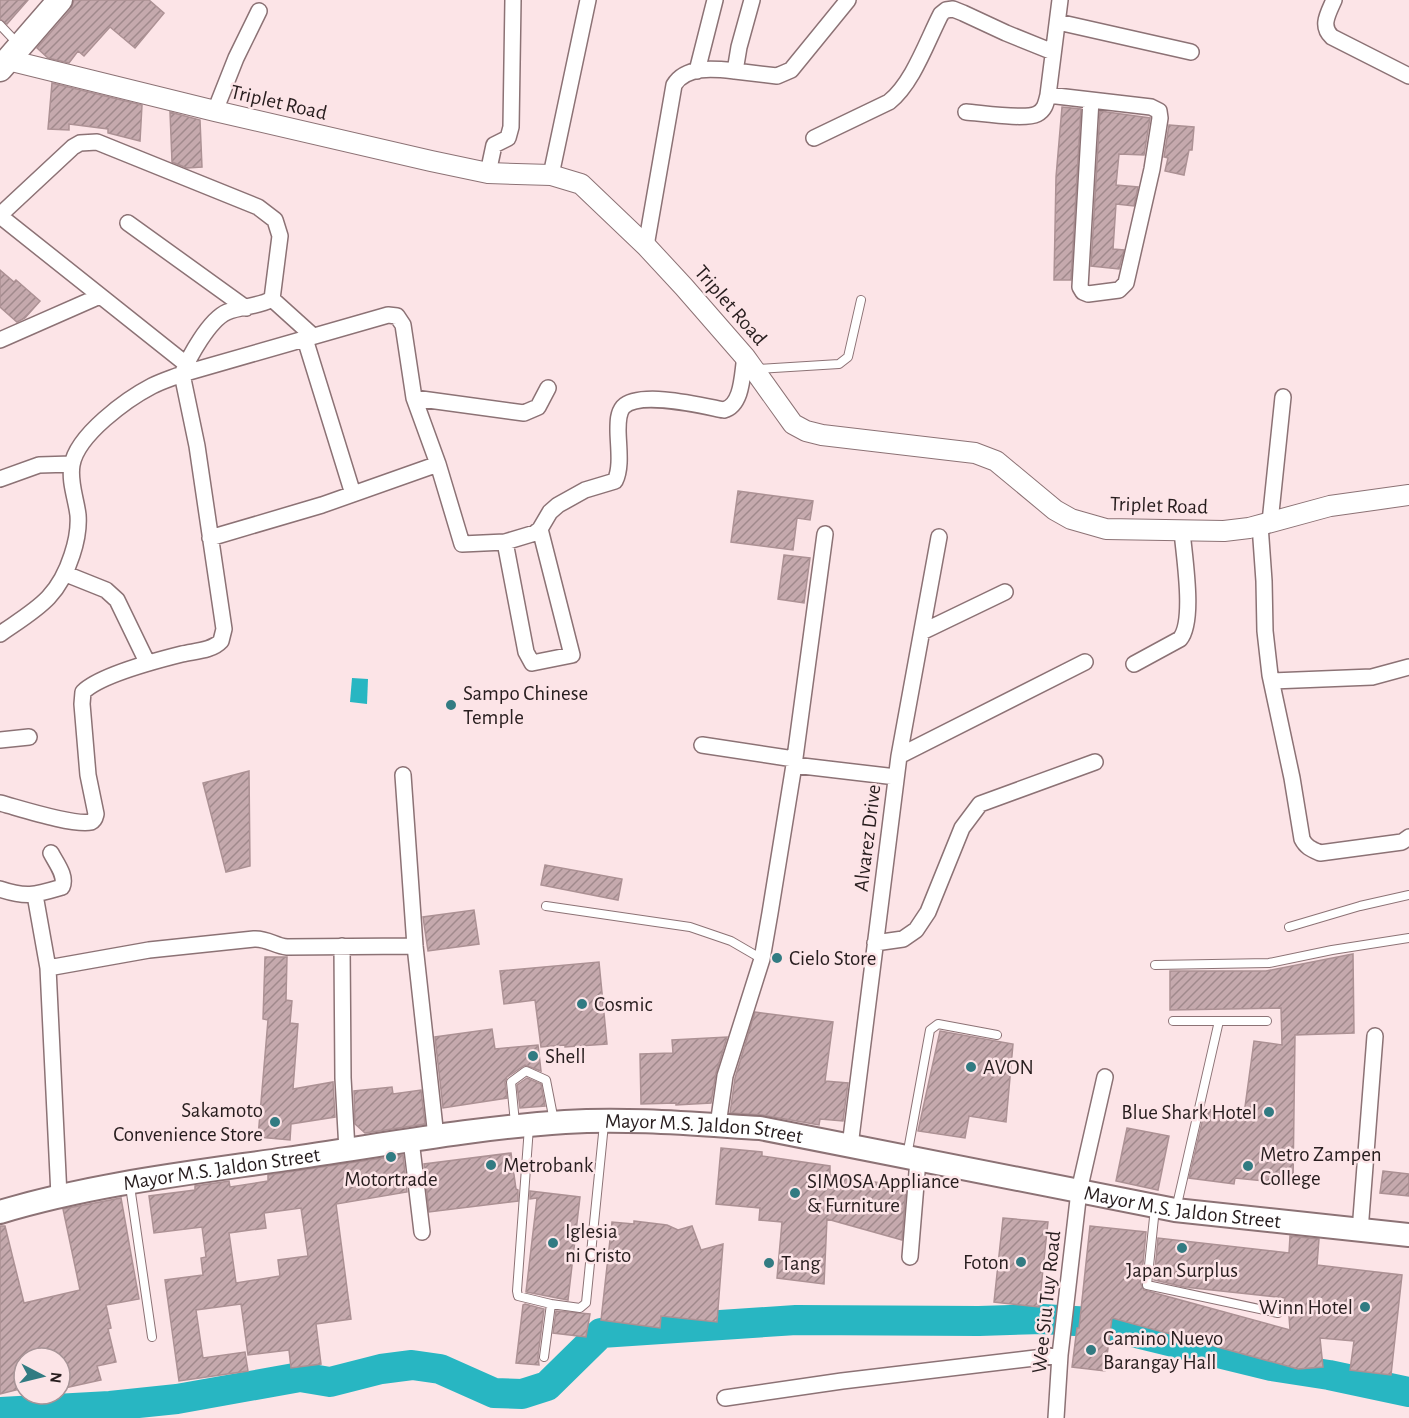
<svg xmlns="http://www.w3.org/2000/svg" width="1409" height="1418" font-family="'Alegreya Sans',sans-serif">
	<defs>
		<pattern id="building-hatch" width="6" height="6" patternUnits="userSpaceOnUse" patternTransform="scale(1.5)"><rect width="6" height="6" fill="#c5a9ad"/><path d="M-1 1l2-2M0 6l6-6M5 7l2-2" fill="none" stroke="#a0898c"/></pattern>
	</defs>
	<rect width="100%" height="100%" fill="#fce4e7"/>
	<!-- water -->
	<path fill="#28b6c2" d="M352,678L368,679L367,704L350,702Z"/>
	<g fill="none" stroke-linecap="round" stroke-linejoin="round">
		<!-- river -->
		<path stroke="#28b6c2" stroke-width="30" d="M0,1412L110,1406L177,1399L300,1377L330,1382L381,1369L412,1365L440,1369L494,1393L522,1394L547,1386L601,1333L796,1320L979,1321L1043,1319L1091,1322L1271,1366L1329,1375L1409,1392"/>
	</g>
	<!-- building -->
	<path fill="url(#building-hatch)" stroke="#ac9194" stroke-width="1.5" fill-rule="evenodd" d="M0,0H28L7,24L0,19Z
		M74,0H149L164,13L135,48L110,27L84,56L78,51L69,63L48,58L37,48L71,9Z
		M52,83L142,105L140,141L108,133V129L69,124V130L48,129Z
		M1062,107L1081,109L1071,280H1054L1056,177Z
		M1100,111L1150,118L1144,155L1119,154L1116,185L1138,187L1134,206L1116,204L1113,249L1124,250L1119,269L1091,266Z
		M170,112L200,120L202,167L187,168L172,162Z
		M1169,125L1194,127L1192,150H1189L1184,175L1165,171L1168,158L1164,157Z
		M0,270L14,282L16,280L40,301L25,318L17,322L0,307Z
		M738,491L813,501L810,520L797,518L793,550L731,542Z
		M784,555L810,558L804,603L778,599Z
		M249,771L250,866L226,872L203,783Z
		M545,865L622,879L618,900L541,885Z
		M474,910L479,944L428,951L423,917Z
		M1353,954L1354,1033L1295,1035L1293,1184L1235,1178L1234,1184L1189,1178L1205,1109L1244,1114L1254,1041L1282,1045L1281,1008L1170,1010V971H1266Z
		M265,957H287L286,1000L292,1001L290,1023L298,1024L293,1089L333,1082L335,1117L291,1124L290,1140L258,1137L268,1020L263,1019Z
		M599,962L607,1044L565,1047V1045L541,1047L535,1000L504,1004L500,971Z
		M755,1012L833,1022L825,1081L848,1083L843,1121L820,1119L819,1125L762,1115L730,1113L735,1078Z
		M492,1029L495,1049L538,1045L541,1071L525,1065L507,1077L505,1082L507,1098L443,1108L435,1037Z
		M940,1031L1013,1044L1006,1122L969,1116L965,1138L918,1131Z
		M727,1037L716,1073L711,1103L676,1105V1103L641,1104L640,1054L673,1053L672,1040Z
		M527,1078L541,1084L545,1106L520,1108L517,1085Z
		M392,1087L393,1094L421,1090L425,1124L365,1133L355,1124L354,1091Z
		M1127,1128L1169,1136L1158,1190L1116,1181Z
		M721,1148L762,1152V1156L830,1166V1175L906,1187L902,1240L827,1219L824,1284L777,1278L782,1222L759,1220L760,1208L716,1204Z
		M511,1153L516,1189L518,1190V1201L429,1212L424,1164Z
		M403,1155L407,1192L336,1204L351,1319L316,1324L321,1364L291,1368L289,1350L248,1355L241,1304L196,1310L203,1358L245,1352L248,1371L179,1381L165,1280L203,1275L201,1258L206,1257L202,1227L154,1233L149,1196L195,1190V1186L229,1181L230,1187L268,1181V1175ZM301,1208L308,1256L278,1260L280,1276L236,1283L229,1233L266,1228L264,1213Z
		M1383,1171L1409,1174V1196L1380,1193Z
		M530,1191L580,1197L568,1300L526,1292L537,1198L530,1199Z
		M121,1198L139,1299L106,1305L111,1328L108,1329L116,1362L97,1366L101,1380L60,1389V1358H24V1388L0,1394V1226H5L24,1303L80,1290L63,1209Z
		M1003,1218L1048,1222L1039,1307L994,1302Z
		M634,1221L667,1225L678,1230L692,1226L701,1250L723,1244L717,1322L661,1316L660,1328L601,1320L612,1222L634,1224Z
		M1090,1226L1146,1232L1141,1284L1144,1290L1290,1330L1288,1302H1284L1285,1298L1184,1287L1154,1280L1158,1238L1289,1253L1290,1236L1319,1239L1317,1265L1402,1275L1391,1375L1350,1370L1354,1341L1320,1338L1323,1367L1298,1369L1112,1318L1105,1371L1072,1367L1077,1328H1079Z
		M525,1304L544,1309L538,1356L539,1365L516,1363L523,1305Z
		M556,1311L590,1314L586,1337L553,1333Z"/>
	<g fill="none" stroke-linecap="round" stroke-linejoin="round">
		<!-- service casing -->
		<g stroke="#8c7275" stroke-width="10">
			<path id="service" d="M0,25L19,45
				M758,369L839,364L848,357L861,300
				M546,906L690,927L731,941L762,959
				M1289,927L1360,906L1409,895
				M1155,965L1269,963L1332,950L1409,938
				M1173,1021H1267
				M515,1123L511,1082L526,1071L546,1080L554,1121
				M529,1127L517,1291L518,1296L551,1304L544,1357
				M907,1156L930,1030L938,1024L997,1035
				M130,1186L152,1337
				M1155,1208L1147,1285L1278,1313
				M1176,1209L1219,1021
				M551,1304L580,1308L586,1303L604,1124"/>
		</g>
		<!-- minor casing -->
		<g stroke="#8c7275" stroke-width="18">
			<path id="minor" d="M1334,0C1328,14 1320,26 1332,37L1409,76
				M1058,22L1191,52
				M697,71L715,0
				M735,71L777,76L791,70L848,0
				M1048,95L1151,107L1159,111L1160,118L1152,169L1126,283L1119,290L1088,294L1083,292L1080,287L1091,100
				M215,111L236,58L259,11
				M966,112C981,113 1025,120 1037,114C1045,110 1046,103 1048,95L1060,0
				M814,138L889,102C913,83 927,41 941,14L946,10L953,9L963,13L1006,33L1053,52
				M488,173L494,145L508,138L511,127L513,0
				M551,175L588,0
				M0,215L73,147L80,143L97,142L258,207L275,220L280,236L272,299C258,307 241,306 227,312C209,320 189,357 182,374L197,446L224,629L221,641C212,651 194,651 182,654C158,660 100,675 83,692L82,704L88,775L96,814C95,818 95,820 91,822C74,826 19,808 0,803
				M0,216L186,364
				M128,223L246,308
				M646,246L674,85C686,65 716,69 735,71L739,47L752,0
				M272,299L313,336
				M305,339L353,494
				M0,340L100,296
				M414,398L524,413L538,407L548,388
				M0,479L39,465L72,464
				M1270,522L1283,397
				M1260,525L1264,581L1265,631L1270,675L1292,778L1302,839C1306,847 1311,849 1320,853L1402,842L1409,837
				M210,538L322,505L438,464
				M505,542L526,652L532,663L572,655L540,529
				M66,574L106,590L117,600L147,662
				M922,632L1005,592
				M0,634C36,609 58,599 72,555C76,543 79,528 78,515C76,498 69,482 72,465C77,435 127,399 152,386C162,381 172,378 182,374L388,315L397,316L403,325L414,398L438,464L462,544L505,542L535,533L540,529L550,512L558,505L585,490L615,481C622,467 618,445 618,430C618,422 618,413 623,407C640,390 703,406 724,410C743,405 742,373 745,357
				M1134,664L1180,639C1195,621 1184,556 1182,531
				M1272,681L1372,677L1409,667
				M0,740L29,737
				M702,745L794,759
				M899,756L1085,662
				M794,765L896,777
				M403,775L415,946L436,1137
				M0,889C27,898 35,895 62,887C67,876 56,863 51,853
				M35,895L48,968L59,1196
				M875,943L903,939L916,930L928,912L962,828L980,804L1095,762
				M342,946L343,1078L347,1150
				M48,968L149,950L254,939C267,938 275,946 287,947L415,946
				M718,1125L725,1076L762,959L770,913L794,765L825,534
				M411,1140L422,1232
				M850,1146L899,756L939,537
				M1360,1231L1375,1036
				M910,1257L918,1160
				M725,1398L842,1381L1060,1355
				M1056,1418L1060,1355L1079,1191L1105,1077"/>
		</g>
		<!-- tertiary casing -->
		<g stroke="#8c7275" stroke-width="22">
			<path id="tertiary" d="M8,60L215,111L431,161L488,173L551,175L581,184L646,246L684,287L745,357L793,424L806,431L822,435L975,453L996,461L1055,510L1071,519L1106,529L1224,531L1249,528L1330,506L1409,495"/>
		</g>
		<!-- secondary casing -->
		<g stroke="#8c7275" stroke-width="26">
			<g id="secondary">
				<path id="s1" d="M0,1212C93,1184 190,1173 286,1159C378,1146 471,1128 565,1122C629,1118 695,1124 760,1128L1175,1210L1409,1235"/>
			</g>
		</g>
		<!-- primary casing -->
		<g stroke="#8c7275" stroke-width="27">
			<path id="primary" d="M0,69L60,0"/>
		</g>
		<!-- service -->
		<use href="#service" stroke="#fff" stroke-width="8"/>
		<!-- minor -->
		<use href="#minor" stroke="#fff" stroke-width="15"/>
		<!-- tertiary -->
		<use href="#tertiary" stroke="#fff" stroke-width="20"/>
		<!-- secondary -->
		<use href="#secondary" stroke="#fff" stroke-width="22"/>
		<!-- primary -->
		<use href="#primary" stroke="#fff" stroke-width="24"/>
	</g>
	<!-- markers -->
	<g fill="#327b82" stroke="#fce4e7" stroke-width="2">
		<circle cx="451" cy="705" r="6"/>
		<circle cx="777" cy="958" r="6"/>
		<circle cx="582" cy="1004" r="6"/>
		<circle cx="533" cy="1056" r="6"/>
		<circle cx="971" cy="1067" r="6"/>
		<circle cx="1269" cy="1112" r="6"/>
		<circle cx="275" cy="1122" r="6"/>
		<circle cx="391" cy="1157" r="6"/>
		<circle cx="491" cy="1165" r="6"/>
		<circle cx="1248" cy="1166" r="6"/>
		<circle cx="795" cy="1193" r="6"/>
		<circle cx="553" cy="1243" r="6"/>
		<circle cx="1182" cy="1248" r="6"/>
		<circle cx="1021" cy="1262" r="6"/>
		<circle cx="769" cy="1263" r="6"/>
		<circle cx="1365" cy="1307" r="6"/>
		<circle cx="1091" cy="1350" r="6"/>
	</g>
	<g text-anchor="middle" stroke-width="5" stroke-linejoin="round" paint-order="stroke">
		<!-- street labels -->
		<g font-size="21" fill="#271d1e" stroke="#fce4e7">
			<text transform="translate(279 102) rotate(13)" y="7">Triplet Road</text>
			<text transform="translate(731 305) rotate(49)" y="7">Triplet Road</text>
			<text transform="translate(1159 505) rotate(2)" y="7">Triplet Road</text>
			<text transform="translate(867 838) rotate(-83)" y="7">Alvarez Drive</text>
			<text dy="7" stroke="none"><textPath href="#s1" startOffset="712">Mayor M.S. Jaldon Street</textPath></text>
			<text dy="7" stroke="none"><textPath href="#s1" startOffset="226">Mayor M.S. Jaldon Street</textPath></text>
			<text dy="7" stroke="none"><textPath href="#s1" startOffset="1198">Mayor M.S. Jaldon Street</textPath></text>
			<text transform="translate(1046 1302) rotate(-84)" y="7">Wee Siu Tuy Road</text>
		</g>
		<!-- poi labels -->
		<g font-size="21" fill="#271d1e" stroke="#fce4e7" text-anchor="start">
			<text x="463" y="700">Sampo Chinese<tspan x="463" dy="24">Temple</tspan></text>
			<text x="789" y="965">Cielo Store</text>
			<text x="594" y="1011">Cosmic</text>
			<text x="545" y="1063">Shell</text>
			<text x="983" y="1074">AVON</text>
			<text x="263" y="1117" text-anchor="end">Sakamoto<tspan x="263" dy="24">Convenience Store</tspan></text>
			<text x="1257" y="1119" text-anchor="end">Blue Shark Hotel</text>
			<text x="1260" y="1161">Metro Zampen<tspan x="1260" dy="24">College</tspan></text>
			<text x="503" y="1172">Metrobank</text>
			<text x="391" y="1186" text-anchor="middle">Motortrade</text>
			<text x="807" y="1188">SIMOSA Appliance<tspan x="807" dy="24">&amp; Furniture</tspan></text>
			<text x="565" y="1238">Iglesia<tspan x="565" dy="24">ni Cristo</tspan></text>
			<text x="1009" y="1269" text-anchor="end">Foton</text>
			<text x="781" y="1270">Tang</text>
			<text x="1182" y="1277" text-anchor="middle">Japan Surplus</text>
			<text x="1353" y="1314" text-anchor="end">Winn Hotel</text>
			<text x="1103" y="1345">Camino Nuevo<tspan x="1103" dy="24">Barangay Hall</tspan></text>
		</g>
	</g>
	<!-- north arrow -->
	<g transform="translate(42 1376) rotate(97)"><circle r="28" fill="#fce4e7" stroke="#a79497" stroke-width="1.5"/>
	<path d="M0-4.5L10 22L0 15L-10 22Z" fill="#327b82"/>
	<text y="-9" font-size="16" font-weight="bold" text-anchor="middle" fill="#271d1e">N</text>
	</g>
</svg>
